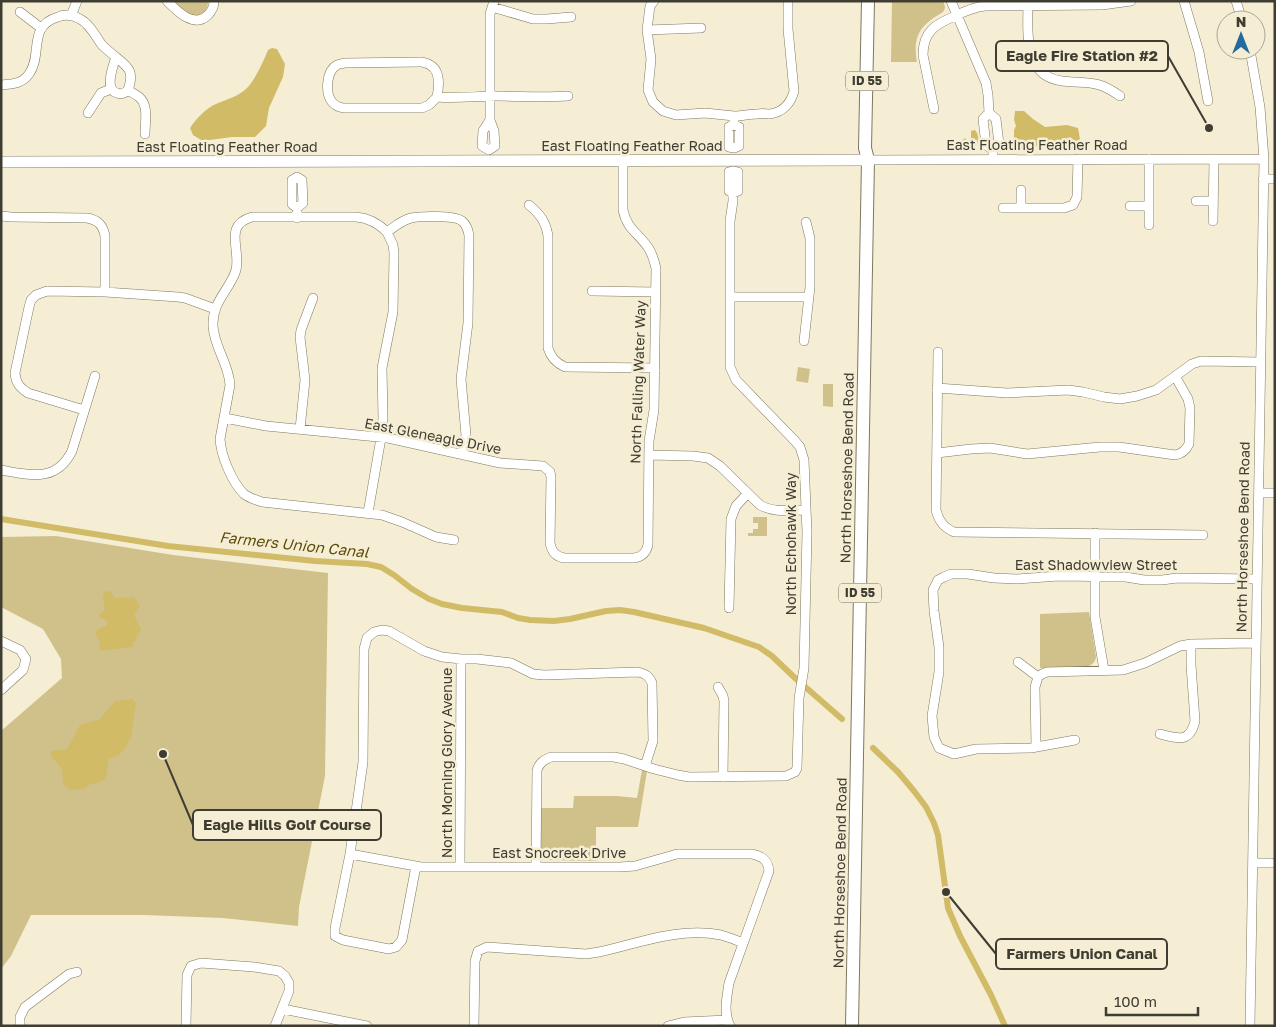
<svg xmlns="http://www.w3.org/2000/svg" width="1276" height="1027" font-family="'Golos Text',sans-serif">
	<rect width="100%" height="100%" fill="#f5eed4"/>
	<!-- green -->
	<path fill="#d0c18a" d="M174,1H208C208,6 207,10 203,13C192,21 181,8 174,1Z
		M892,1H943C945,6 946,8 943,12C921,25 912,35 917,62H891Z
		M798,367L810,369L808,383L796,381Z
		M823,384H833V407L823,406Z
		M753,517H767V536H748V533H753V529H758V523H753Z
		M56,536L173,555L328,573L325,776L299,907L298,926L223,918L144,915H31L11,956L1,969V731L62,678L61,659L43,629L1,607V537Z
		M1089,612L1096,657C1095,662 1093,664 1089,666L1040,668V614Z
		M642,770L647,771L638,827H596V861L544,860L541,858V808H573L574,796H617L637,798Z"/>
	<!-- water -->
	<path fill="#d1bb67" d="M272,48L277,49L285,64L283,77L269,108L266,126L255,137H232L210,140H201L193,135L190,128C196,119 206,108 216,104C227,99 238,97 247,88C254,82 265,58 268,50Z
		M1015,111H1024L1033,119L1045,127L1067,125L1078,128L1080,139L1074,146L1042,147L1020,144L1014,137V130L1016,126L1014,120Z
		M975,130L977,133C978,135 979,140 978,142C975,150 964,149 958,146L960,143L965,138L968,141L971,138V131Z
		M111,591L114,598L134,597L140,606L134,615L141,629L132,647L100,651L99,641L95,634L98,629L106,626L108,622L98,616L105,609L103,599L104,592Z
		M133,699L136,704L131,738L123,751L117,756L109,759L106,778L99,783L88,785L84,789L70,790L63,784L62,769L51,756V751L67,749L80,725L100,719L115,701Z"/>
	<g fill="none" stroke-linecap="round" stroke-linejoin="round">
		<!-- canal -->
		<path stroke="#d1bb67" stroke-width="6" d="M1,519L168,546L315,561L367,564L381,567L394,575L412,589L429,599L442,604L462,608L502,612L518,618L530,620L554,621L570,619L606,611L620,610L634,612L704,628L759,647L772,656L795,678L842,719
			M873,748L898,772L914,791L926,807L934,823L938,835L948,908L960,936L991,995L1005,1026"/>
		<!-- minor casing -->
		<g stroke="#7e7861" stroke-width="10">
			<path id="minor" d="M167,1C177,11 194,29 208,15C212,11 214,7 214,1
				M654,1L650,6L647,30L651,59L648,90L653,102L663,111L676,115L705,113L734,116
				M951,1L986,83L988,95L989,113
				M1184,1L1199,52L1208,101
				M1236,1L1242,20
				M1028,2C1028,30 1022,76 1062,81C1089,84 1096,79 1120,96
				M492,7L533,19H547L571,17
				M20,12L41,28
				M71,16L77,1
				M647,30L701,28
				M1250,50L1260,107L1264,159L1250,1026
				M1,85C12,84 22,84 29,74C43,55 27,26 58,17C65,14 73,15 80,19C90,24 96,37 102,45C107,50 112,54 117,58C130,68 134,73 128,90C125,93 122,95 117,93C104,90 113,66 116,57
				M128,90C131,92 135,94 139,97C149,105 145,122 145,134
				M437,97C439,87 441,71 430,65C430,64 422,62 421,62L345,63C342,64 339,64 337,65C326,71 325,93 332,102C335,106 339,107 343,108H422L429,105L437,97C458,99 475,96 496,96C520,96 544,98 568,96
				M934,109L923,55C923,31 936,24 955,16C965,11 974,7 985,6L1102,5L1131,1
				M88,113L101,93L111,89
				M490,120V14L494,1
				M490,120L494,131L495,146L489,150L482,146L483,131Z
				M734,125L729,127V147L734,148L739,146V127L734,125V116C742,116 750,114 758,114C762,113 766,114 770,114C783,112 791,103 794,91L788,29V1
				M993,150L986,145L983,119L989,113L996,119L999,144L993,150V160
				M868,160L1264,159
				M734,171L738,172V191L733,193L729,191V172Z
				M1263,179H1275
				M1021,190V208
				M1196,201H1213
				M529,205C540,214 546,222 548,236V348C551,358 556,363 565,367L655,368
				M1130,206H1149
				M297,208L303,203L302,180L297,177L292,180V204L297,208V218
				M1003,208H1064L1073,205L1077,197L1078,159
				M1,216L11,217L87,218C98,220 103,225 105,236V292
				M1213,221L1214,159
				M1149,225V159
				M592,291L656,292
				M730,297H809
				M804,341L810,287V238L806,222
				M938,352L936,510C939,521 943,527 954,532L1203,535
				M937,388L1007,393L1068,390L1083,392L1104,397L1120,399L1137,396L1156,390L1192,364L1201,361L1260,362
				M84,410L28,393C19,387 16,383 15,373L29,307L31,300L36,295L47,291L105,292L178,297L185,298L215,309
				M225,418L266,426L388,438L500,463L543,466L550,472L551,477L550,543C552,552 555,556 564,558H634C642,557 646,553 648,545L649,441L654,410L656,268C654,260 652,252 647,246C637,232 627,229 623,210V161
				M300,429L305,380L300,337L301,330L313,298
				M937,453L971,449L990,448L1027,454L1100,447H1119L1175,455C1182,454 1186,450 1189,444L1190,408L1188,399L1175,376
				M649,455L693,456L708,458L720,466L760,505C774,513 790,510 806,510
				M1,470C30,475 56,483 72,451L95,376
				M1259,493H1275
				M368,513L381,438L383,418L382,368L393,312L394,253L393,245L387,232
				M1095,533V617L1104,670
				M454,540L436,537L402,522L382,515L262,502C256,500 249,498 244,494C232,482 221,456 220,439L230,385C229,364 214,347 213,326C212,301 230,290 236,270C241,249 223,225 252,217H356C369,218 378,223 387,232C394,227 402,220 411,218C420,216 455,215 462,221C467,225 468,230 469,235L468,323L461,379L466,435L462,454
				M729,608L731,519L736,506L747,494
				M1,641L20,650L26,659L23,670L1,690
				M1018,662L1038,677L1042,674L1047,672L1123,670L1145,663L1180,646L1191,644L1256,643
				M718,687L723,696L724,701L723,777
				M1160,734C1178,739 1190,743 1195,721L1191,665V644
				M1075,740L1031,748L976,749L954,754L939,748L934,737L932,716L939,672V647L934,611L933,590L938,580L944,577L951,574H968L994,578L1017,579L1059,576L1126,577L1144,580H1162L1177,578L1257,579
				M1036,747L1035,687L1038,677
				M350,854L421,867H620L635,866L677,854H752C762,856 768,860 769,871L729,983C727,997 723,1012 730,1026
				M1253,863H1271
				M416,866L402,940L396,947L389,949L343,940L335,936V928L350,854L363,762L364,649L367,638L374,632L382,630L389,631L424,651L442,657L461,659H477L511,663L533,674L544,675L638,672C646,674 649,676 652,683L653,741L645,766
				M460,867L461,659
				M536,867L537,770C540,762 544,760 551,757H614L624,759L654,769L678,775L689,777L786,776L795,772L797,768L799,698L804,668L807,532L804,460L800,447L795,441L736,380L730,367V221L733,201V193
				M283,1009L367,1026
				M20,1026V1017L25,1007L69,974L77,972
				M186,1026L187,975L191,966L201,963L254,967L279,971L285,976L289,983V991L275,1026
				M474,1026L475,961L478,951L487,947L586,954L599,952C639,943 679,927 721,935C728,937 736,940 743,943
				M668,1026L684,1022L727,1020"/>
		</g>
		<!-- major casing -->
		<g stroke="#7e7861" stroke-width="12">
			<path id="major" d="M1,162L868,160"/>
		</g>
		<!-- highway casing -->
		<g stroke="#7e7861" stroke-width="14">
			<path id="highway" d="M852,1026L868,160L865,148L868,1"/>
		</g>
		<!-- minor -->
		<use href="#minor" stroke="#fff" stroke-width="9"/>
		<!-- major -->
		<use href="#major" stroke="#fff" stroke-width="11"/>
		<!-- highway -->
		<use href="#highway" stroke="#fff" stroke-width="12"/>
	</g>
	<g text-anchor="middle" stroke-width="5" stroke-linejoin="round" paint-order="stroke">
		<!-- shield labels -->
		<g fill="#f5eed4" stroke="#767163" stroke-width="1">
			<rect x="846" y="71.5" width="42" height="19" rx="4"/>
			<rect x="839" y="583.5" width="42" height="19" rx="4"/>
		</g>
		<g font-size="12" font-weight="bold" fill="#3f3c32">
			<text x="867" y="85">ID 55</text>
			<text x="860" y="597">ID 55</text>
		</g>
		<!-- street labels -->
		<g font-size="14" fill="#3f3c32" stroke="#f5eed4">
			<text x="1037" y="150">East Floating Feather Road</text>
			<text x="632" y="151">East Floating Feather Road</text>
			<text x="227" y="152">East Floating Feather Road</text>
			<text transform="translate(638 382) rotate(-88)" y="5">North Falling Water Way</text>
			<text transform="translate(433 436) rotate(11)" y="5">East Gleneagle Drive</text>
			<text transform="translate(847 468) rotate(-89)" y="5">North Horseshoe Bend Road</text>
			<text transform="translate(1243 537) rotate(-89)" y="5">North Horseshoe Bend Road</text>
			<text transform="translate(791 544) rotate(-90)" y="5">North Echohawk Way</text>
			<text x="1096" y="570">East Shadowview Street</text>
			<text transform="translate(447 763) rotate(-90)" y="5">North Morning Glory Avenue</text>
			<text x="559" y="858">East Snocreek Drive</text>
			<text transform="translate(840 873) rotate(-89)" y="5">North Horseshoe Bend Road</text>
		</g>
		<!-- water labels -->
		<g font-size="15" font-style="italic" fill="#5c4c09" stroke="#f5eed4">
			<text transform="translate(294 545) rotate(6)" y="5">Farmers Union Canal</text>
		</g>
	</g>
	<!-- callouts -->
	<path fill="none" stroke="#3f3c32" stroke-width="2" d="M1209 128L1168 56M163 754L193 825M946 892L996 954"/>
	<g fill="#3f3c32" stroke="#f5eed4" stroke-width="2">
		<circle cx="1209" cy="128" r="5"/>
		<circle cx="163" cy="754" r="5"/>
		<circle cx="946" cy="892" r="5"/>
	</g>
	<g fill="#f5eed4" stroke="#3f3c32" stroke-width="2">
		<rect x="996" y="41" width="172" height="30" rx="5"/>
		<rect x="193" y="810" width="188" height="30" rx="5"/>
		<rect x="996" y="939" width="171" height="30" rx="5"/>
	</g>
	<g font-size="15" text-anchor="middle" font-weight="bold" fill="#3f3c32">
		<text x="1082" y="61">Eagle Fire Station #2</text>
		<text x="287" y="830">Eagle Hills Golf Course</text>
		<text x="1082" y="959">Farmers Union Canal</text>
	</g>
	<!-- border -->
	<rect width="1276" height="1027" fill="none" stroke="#3f3c32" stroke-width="5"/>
	<!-- north arrow -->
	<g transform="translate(1241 35)"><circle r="24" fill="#f5eed4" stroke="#aca793"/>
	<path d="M0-4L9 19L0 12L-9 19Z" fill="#236b9f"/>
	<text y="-8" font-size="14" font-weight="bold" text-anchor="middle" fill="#3f3c32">N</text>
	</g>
	<!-- scale -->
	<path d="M1106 1007v8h92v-8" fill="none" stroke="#3f3c32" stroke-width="2.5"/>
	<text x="1114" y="1007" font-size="15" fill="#3f3c32" stroke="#f5eed4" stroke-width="4" paint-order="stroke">100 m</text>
</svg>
